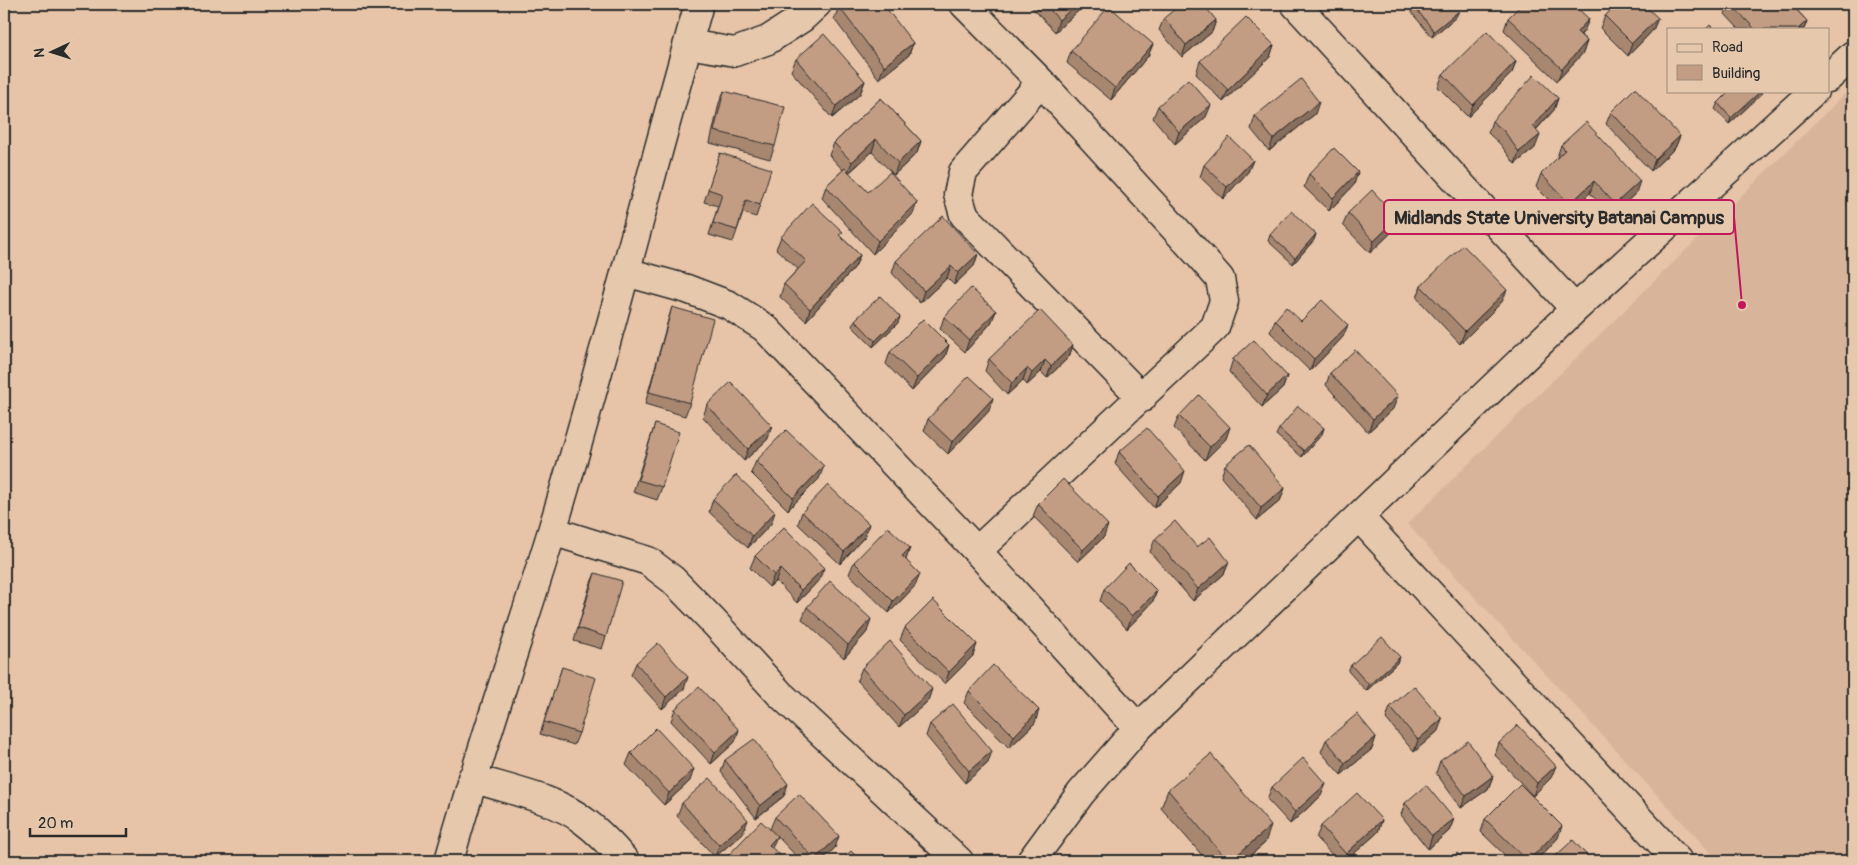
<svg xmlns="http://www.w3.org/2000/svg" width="1857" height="865" font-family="Pangolin,sans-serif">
	<rect width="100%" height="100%" fill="#e7c4a7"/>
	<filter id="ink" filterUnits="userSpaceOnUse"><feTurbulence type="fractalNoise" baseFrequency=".02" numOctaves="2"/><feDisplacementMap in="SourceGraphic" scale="10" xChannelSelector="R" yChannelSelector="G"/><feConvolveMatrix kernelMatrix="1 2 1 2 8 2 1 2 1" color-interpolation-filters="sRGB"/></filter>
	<g filter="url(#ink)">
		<!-- built -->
		<path fill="#d8b59a" d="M1853,86V861H1718L1407,524Z"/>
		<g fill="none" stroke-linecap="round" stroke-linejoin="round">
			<!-- minor casing -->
			<g stroke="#2b2b2b" stroke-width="31">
				<path id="minor" d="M964,4L1041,82L1200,256L1220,279L1224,301L1215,327L977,551
					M1295,4L1575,309
					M688,44L735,52L768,40L802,18L817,4
					M1828,78L1853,55
					M1041,82L963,172L958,194L964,215L1142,398
					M626,272L687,289L729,305L765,328L977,551L1138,728
					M1359,517L1678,861
					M552,531L648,561L673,580L711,619L779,693L959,861
					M472,778C506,789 557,799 584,821C599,832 613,847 625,861
					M449,861C480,750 518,641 552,531C605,356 649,179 699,4
					M1031,861L1081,793L1138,728L1575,309L1814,91"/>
			</g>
			<!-- minor -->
			<use href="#minor" stroke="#e6c9ad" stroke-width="28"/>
		</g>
		<!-- wall -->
		<path fill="#a88771" stroke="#2b2b2b" d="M1029,4H1086L1055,32Z
			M1729,4H1791L1807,21L1804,29H1739L1725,14Z
			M1413,5L1456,17L1432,37L1411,12Z
			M839,7L913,43L909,55L879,79L834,19Z
			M1554,10L1589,19L1584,31L1581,35L1587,41L1583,53L1557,81L1504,30L1508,18Z
			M1605,16L1658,18L1653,30L1628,56L1600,28Z
			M1164,18L1216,20L1212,32L1182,57L1159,30Z
			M1153,44L1148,56L1111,100L1067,63L1071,51Z
			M1274,45L1270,57L1223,102L1196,74L1200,61Z
			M796,59L865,81L860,94L832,118L791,71Z
			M1516,61L1512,73L1468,117L1438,87L1443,74Z
			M724,91L775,146L770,159L710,143L719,103Z
			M1730,91H1762L1761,95L1729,124L1715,109L1718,103Z
			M881,98L921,141L917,153L894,175L872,152L849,173L868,192L917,202L913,214L873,254L822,198L826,186L843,170L829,155L834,143Z
			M1558,98L1554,110L1536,130L1535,148L1515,164L1500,144L1488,133L1492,121Z
			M1158,106L1206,117L1175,144L1153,118Z
			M1611,112L1680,136L1675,148L1651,171L1606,124Z
			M1315,114L1269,151L1251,129L1255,116Z
			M1561,145L1636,193L1611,216L1590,193L1565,216L1536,187L1541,174L1557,158V157Z
			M720,153L760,205L756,217L743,213L733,242L709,235L718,206L704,202Z
			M1253,160L1248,172L1223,199L1200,177L1204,165Z
			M1309,174L1354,185L1329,211L1304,187Z
			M1348,213L1394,230L1370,253L1343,225Z
			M1316,234L1314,240L1293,264L1268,241L1270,235Z
			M781,237H841L860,255L855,267L806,321L780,297L784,284L798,269L776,249Z
			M978,254L974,266L954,285L947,278L920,303L892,273L896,261Z
			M1421,286L1502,302L1460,344L1417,298Z
			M672,307L690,403L685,416L645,404L668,320Z
			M996,311L991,323L965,352L940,329L944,317Z
			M855,320L898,323L873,347L852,326Z
			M1275,320L1301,321L1343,337L1310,371L1270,332Z
			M949,345L945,357L912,391L886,364L890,352Z
			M1073,345L1069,357L1047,378L1041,372L1027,385L1023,380L1007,395L985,371L989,359Z
			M1233,359L1287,376L1283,388L1262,407L1229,372Z
			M1330,373L1393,409L1368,432L1326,385Z
			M707,405L768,439L744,461L703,417Z
			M989,411L948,454L924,431L928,419Z
			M1179,416L1226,439L1205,460L1174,428Z
			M655,424L662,487L657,500L633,492Z
			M1324,428L1322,434L1302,457L1276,435L1279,429Z
			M1119,452L1181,483L1154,508L1115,464Z
			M756,461L819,479L788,510L751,473Z
			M1225,465L1285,488L1280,501L1257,520L1221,477Z
			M713,499L771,524L748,548L709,512Z
			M1038,504L1104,537L1078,562L1033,516Z
			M802,512L865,536L840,564L798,524Z
			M1155,539L1197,547L1229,562L1224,574L1193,601L1150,552Z
			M755,556L819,580L797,603L776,581L769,587L750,568Z
			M906,560L920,574L915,586L889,613L849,574L854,562Z
			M595,573L606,637L602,649L574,641L590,585Z
			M1104,589L1157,591L1152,603L1127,629L1100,601Z
			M807,607L867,632L844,658L802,619Z
			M905,628L973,656L945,684L900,640Z
			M1400,657L1397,663L1366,691L1348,671L1351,665Z
			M636,663L684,689L662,709L631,675Z
			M562,667L579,733L574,745L540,734Z
			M862,668L928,701L899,727L857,680Z
			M969,691L1035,723L1009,748L964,703Z
			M1390,707L1438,731L1414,752L1386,719Z
			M675,709L735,742L711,764L671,721Z
			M930,724L988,763L965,783L926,736Z
			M1376,737L1372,749L1341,775L1321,752L1326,740Z
			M1499,743L1551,778L1533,796L1495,755Z
			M631,753L690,781L664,805L626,765Z
			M725,760L784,796L756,818L721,772Z
			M1440,761L1493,776L1488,789L1461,808L1436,773Z
			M1272,787L1321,796L1290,824L1267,799Z
			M1168,790L1265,843L1244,861H1207L1161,808Z
			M682,803L743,833L715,857L677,816Z
			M1405,803L1454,819L1449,831L1428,849L1401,815Z
			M775,817L835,848L821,861H801L777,836L723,861L770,829Z
			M1485,819L1558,838L1536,861H1511L1481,832Z
			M1382,820L1378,832L1346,861H1338L1316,838L1321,826Z"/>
		<!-- shaded-wall -->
		<path fill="#886e5c" stroke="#2b2b2b" d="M1077,4H1086L1055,32L1059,20Z
			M1459,11L1456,17L1432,37L1434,31Z
			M1658,18L1653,30L1628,56L1632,43Z
			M1589,19L1584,31L1572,44L1577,32Z
			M1216,20L1212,32L1182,57L1186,45Z
			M1807,21L1804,29H1798Z
			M1587,41L1583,53L1557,81L1562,69Z
			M913,43L909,55L879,79L884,66Z
			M1153,44L1148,56L1111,100L1115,88Z
			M1274,45L1270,57L1223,102L1228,90Z
			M1516,61L1512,73L1468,117L1473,105Z
			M865,81L860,94L832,118L836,106Z
			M1761,91H1762L1761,95L1729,124L1731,118Z
			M1558,98L1554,110L1528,138L1533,126Z
			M1319,102L1315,114L1269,151L1273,139Z
			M1211,105L1206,117L1175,144L1179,132Z
			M1540,135L1535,148L1515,164L1519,152Z
			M1680,136L1675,148L1651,171L1655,159Z
			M876,139L872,152L847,174L852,162Z
			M921,141L917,153L894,175L898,163Z
			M1253,160L1248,172L1223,199L1227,187Z
			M1358,172L1354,185L1329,211L1333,198Z
			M1594,181L1590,193L1565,216L1570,204Z
			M1640,181L1636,193L1611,216L1615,204Z
			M917,202L913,214L873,254L878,241Z
			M1398,218L1394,230L1370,253L1374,241Z
			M1316,234L1314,240L1293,264L1295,258Z
			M978,254L974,266L954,285L958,273Z
			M860,255L855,267L806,321L810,309Z
			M951,266L947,278L920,303L924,291Z
			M1507,290L1502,302L1460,344L1465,331Z
			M996,311L991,323L965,352L969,340Z
			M900,317L898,323L873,347L875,341Z
			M1348,325L1343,337L1310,371L1314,359Z
			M949,345L945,357L912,391L917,378Z
			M1073,345L1069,357L1047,378L1051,366Z
			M1045,360L1041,372L1027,385L1032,373Z
			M1027,368L1023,380L1007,395L1012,383Z
			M1287,376L1283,388L1262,407L1267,395Z
			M1398,396L1393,409L1368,432L1373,419Z
			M993,398L989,411L948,454L952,442Z
			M772,426L768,439L744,461L748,449Z
			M1230,427L1226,439L1205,460L1210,447Z
			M1324,428L1322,434L1302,457L1304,451Z
			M824,466L819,479L788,510L793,498Z
			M1185,471L1181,483L1154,508L1158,496Z
			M1285,488L1280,501L1257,520L1261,508Z
			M775,512L771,524L748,548L752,536Z
			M869,524L865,536L840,564L844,552Z
			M1108,525L1104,537L1078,562L1083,550Z
			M910,548L906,560L902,556Z
			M1229,562L1224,574L1193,601L1198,589Z
			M824,568L819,580L797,603L801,590Z
			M780,569L776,581L769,587L774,575Z
			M920,574L915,586L889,613L893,601Z
			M1157,591L1152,603L1127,629L1132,616Z
			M871,619L867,632L844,658L848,645Z
			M977,644L973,656L945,684L949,672Z
			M1400,657L1397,663L1366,691L1369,685Z
			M688,677L684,689L662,709L666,697Z
			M932,689L928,701L899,727L904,715Z
			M1039,710L1035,723L1009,748L1014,736Z
			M1442,719L1438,731L1414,752L1418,740Z
			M739,730L735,742L711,764L715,752Z
			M1376,737L1372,749L1341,775L1345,763Z
			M992,751L988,763L965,783L969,771Z
			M1556,766L1551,778L1533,796L1537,783Z
			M694,769L690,781L664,805L669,793Z
			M1493,776L1488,789L1461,808L1466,796Z
			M788,784L784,796L756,818L760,806Z
			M1326,784L1321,796L1290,824L1295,812Z
			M1454,819L1449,831L1428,849L1432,836Z
			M748,820L743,833L715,857L719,845Z
			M1382,820L1378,832L1346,861H1343L1346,854Z
			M1271,826L1265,843L1244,861H1230Z
			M1562,826L1558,838L1536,861H1528Z
			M777,836L772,848L764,857L769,845Z
			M839,836L835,848L821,861H815V859Z"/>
		<!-- building -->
		<path fill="#c39d83" stroke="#2b2b2b" d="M843,4H883L913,43L884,66L839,7Z
			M1045,4H1077L1059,20Z
			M1181,4H1203L1216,20L1186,45L1164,18Z
			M1415,4H1453L1459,11L1434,31L1413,5Z
			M1522,4H1548L1554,10L1560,4H1573L1589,19L1577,32L1587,41L1562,69L1508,18Z
			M1617,4H1643L1658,18L1632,43L1605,16Z
			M1731,4H1791L1807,21L1798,29H1755Z
			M1109,6L1153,44L1115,88L1071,51Z
			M1246,17L1274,45L1228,90L1200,61Z
			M1710,25L1714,29H1706Z
			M1487,31L1516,61L1473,105L1443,74Z
			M824,34L865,81L836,106L796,59Z
			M1534,75L1558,98L1533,126L1540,135L1519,152L1504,131L1492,121Z
			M1188,79L1211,105L1179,132L1158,106Z
			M1301,79L1319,102L1273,139L1255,116Z
			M1635,88L1680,136L1655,159L1611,112Z
			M724,91L785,107L775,146L714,131Z
			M1730,91H1761L1731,118L1718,103Z
			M881,98L921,141L898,163L876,139L852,162L834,143Z
			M1586,122L1640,181L1615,204L1594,181L1570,204L1541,174L1565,150L1561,145Z
			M1229,137L1253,160L1227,187L1204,165Z
			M1334,148L1358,172L1333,198L1309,174Z
			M720,153L771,169L760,205L746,200L737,230L713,223L722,194L708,189Z
			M845,168L868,192L890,172L917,202L878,241L826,186Z
			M1372,190L1398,218L1374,241L1348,213Z
			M812,203L843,232L839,235L860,255L810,309L784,284L806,261L781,237Z
			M1291,211L1316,234L1295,258L1270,235Z
			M943,216L978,254L958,273L951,266L924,291L896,261Z
			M1463,245L1507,290L1465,331L1421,286Z
			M971,288L996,311L969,340L944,317Z
			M880,296L900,317L875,341L855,320Z
			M1322,300L1348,325L1314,359L1275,320L1286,307L1301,321Z
			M672,307L713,319L690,403L649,392Z
			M1040,310L1073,345L1051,366L1045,360L1032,373L1027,368L1012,383L989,359Z
			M923,319L949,345L917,378L890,352Z
			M1254,340L1287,376L1267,395L1233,359Z
			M1355,350L1398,396L1373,419L1330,373Z
			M969,376L993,398L952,442L928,419Z
			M731,382L772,426L748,449L707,405Z
			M1199,395L1230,427L1210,447L1179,416Z
			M1298,406L1324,428L1304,451L1279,429Z
			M655,424L679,432L662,487L638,480Z
			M1147,428L1185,471L1158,496L1119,452Z
			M786,430L824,466L793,498L756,461Z
			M1249,445L1285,488L1261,508L1225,465Z
			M736,475L775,512L752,536L713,499Z
			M1063,479L1108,525L1083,550L1038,504Z
			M828,485L869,524L844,552L802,512Z
			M1175,521L1197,547L1210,537L1229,562L1198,589L1155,539Z
			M784,527L824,568L801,590L780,569L774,575L755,556Z
			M888,527L910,548L902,556L920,574L893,601L854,562Z
			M1129,563L1157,591L1132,616L1104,589Z
			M595,573L622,581L606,637L578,628Z
			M830,581L871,619L848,645L807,607Z
			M933,600L977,644L949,672L905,628Z
			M1382,637L1400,657L1369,685L1351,665Z
			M890,641L932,689L904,715L862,668Z
			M658,643L688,677L666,697L636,663Z
			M993,665L1039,710L1014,736L969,691Z
			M562,667L596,678L579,733L544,722Z
			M1414,686L1442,719L1418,740L1390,707Z
			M699,687L739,730L715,752L675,709Z
			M953,704L992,751L969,771L930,724Z
			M1357,714L1376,737L1345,763L1326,740Z
			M1518,725L1556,766L1537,783L1499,743Z
			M656,728L694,769L669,793L631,753Z
			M754,739L788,784L760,806L725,760Z
			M1468,741L1493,776L1466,796L1440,761Z
			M1211,754L1271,826L1230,861H1228L1168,790Z
			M1303,758L1326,784L1295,812L1272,787Z
			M710,778L748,820L719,845L682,803Z
			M1520,784L1562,826L1528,861L1485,819Z
			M1426,785L1454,819L1432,836L1405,803Z
			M1357,793L1382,820L1346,854L1321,826Z
			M799,794L839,836L815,859L775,817Z
			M761,821L777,836L769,845L786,861H723Z
			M1573,840L1592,861H1550Z
			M851,851L861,861H840Z
			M1457,853L1465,861H1449Z"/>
	</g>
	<!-- callouts -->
	<path fill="none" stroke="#c2185b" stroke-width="2" d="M1742 305L1734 217"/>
	<circle fill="#c2185b" stroke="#e6c9ad" stroke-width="2" cx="1742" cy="305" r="5"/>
	<rect fill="#e6c9ad" stroke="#c2185b" stroke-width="2" x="1384" y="200" width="350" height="34" rx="5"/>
	<g font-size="19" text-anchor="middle" font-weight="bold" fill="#2b2b2b">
		<text x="1559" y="224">Midlands State University Batanai Campus</text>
	</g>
	<!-- margin -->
	<rect width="1857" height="865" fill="none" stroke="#e6c9ad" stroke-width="20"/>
	<rect x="10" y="10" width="1837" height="845" fill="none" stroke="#2b2b2b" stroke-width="2" filter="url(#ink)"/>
	<!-- legend -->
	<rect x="1667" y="28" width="162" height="65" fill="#e6c9ad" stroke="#9b8a79"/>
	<rect x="1677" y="44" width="25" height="8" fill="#e6c9ad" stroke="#9b8a79"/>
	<text x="1712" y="52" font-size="15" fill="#2b2b2b">Road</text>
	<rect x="1677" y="65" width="25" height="15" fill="#c39d83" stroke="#9b8a79"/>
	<text x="1712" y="78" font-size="15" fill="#2b2b2b">Building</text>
	<!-- north arrow -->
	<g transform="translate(52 52) rotate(266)" stroke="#e6c9ad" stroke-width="4" paint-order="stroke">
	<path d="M0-4L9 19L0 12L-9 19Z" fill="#2b2b2b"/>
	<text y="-8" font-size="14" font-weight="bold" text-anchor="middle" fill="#2b2b2b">N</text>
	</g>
	<!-- scale -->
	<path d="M30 828v8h96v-8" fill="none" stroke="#2b2b2b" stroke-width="2.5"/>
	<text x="38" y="828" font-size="15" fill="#2b2b2b" stroke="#e6c9ad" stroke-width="4" paint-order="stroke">20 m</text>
</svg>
